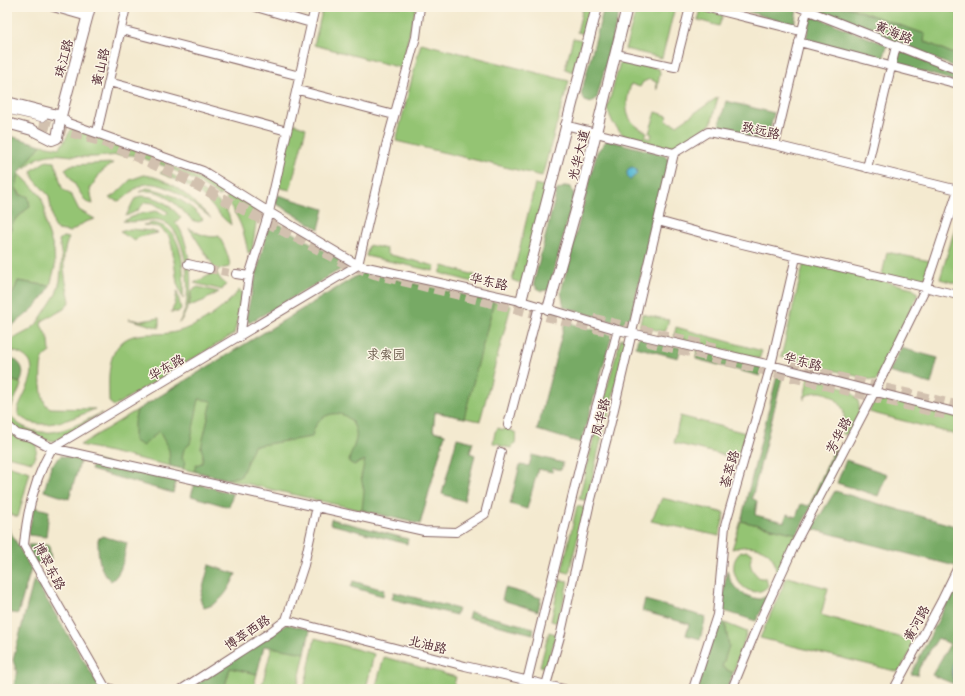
<svg xmlns="http://www.w3.org/2000/svg" width="965" height="696" font-family="Kalam,'LXGW WenKai TC',sans-serif">
	<rect width="100%" height="100%" fill="#fcf5e5"/>
	<filter id="ink" filterUnits="userSpaceOnUse"><feTurbulence type="fractalNoise" baseFrequency=".025" numOctaves="2"/><feDisplacementMap in="SourceGraphic" scale="8" xChannelSelector="R" yChannelSelector="G"/><feConvolveMatrix kernelMatrix="1 2 1 2 8 2 1 2 1" color-interpolation-filters="sRGB"/></filter>
	<filter id="wash" filterUnits="userSpaceOnUse"><feTurbulence type="fractalNoise" baseFrequency=".012" numOctaves="4" result="noise"/><feDisplacementMap in="SourceGraphic" scale="16" xChannelSelector="R" yChannelSelector="G"/><feGaussianBlur stdDeviation="0.9" result="paint"/><feColorMatrix in="noise" values="0 0 0 0 0 0 0 0 0 0 0 0 0 0 0 0 0 1.4 0 .05"/><feComposite in="paint" operator="in"/></filter>
	<g filter="url(#wash)">
		<rect width="100%" height="100%" fill="#f4ead0"/>
		<!-- green -->
		<path fill="#94c473" stroke="#6f724f" d="M276,7H308L306,15Z
			M323,7H416L401,68L314,45Z
			M583,7H592L584,34L577,32Z
			M637,7H675L662,58L625,49Z
			M848,7H941L958,13V56L924,41L925,34Z
			M701,9L723,15L719,26L698,20Z
			M573,38L582,40L573,72L565,69Z
			M421,43L569,81L542,176L396,141Z
			M621,59L659,69L660,73L657,90L656,82L650,79L643,82L640,87L631,84C625,106 622,121 647,132L645,137L650,139L652,134L649,133L656,112L668,116L666,121L677,125L718,97L711,124L674,148L651,144L624,136L613,123L607,109Z
			M293,123L306,128L290,190L276,187Z
			M72,128L139,151L217,187L223,190L222,195L218,196C196,180 174,169 148,160C143,158 136,155 131,155C115,154 100,158 85,157C60,156 45,148 25,168L23,167L41,145L60,148Z
			M46,161L55,162L62,188L72,196L79,210L95,219L85,222L70,232L58,230L54,227L49,196L34,179L31,171Z
			M113,163L101,172L90,189L93,204L86,202L65,169L71,165Z
			M165,171C182,180 215,195 226,210C229,214 230,220 231,225C219,216 211,203 200,194C188,184 174,179 160,173Z
			M19,173L41,196L45,209V223L54,250L55,267L50,286L18,281L13,294L9,298H7V240L14,221L30,206L16,188Z
			M144,175C172,178 192,200 211,218C195,206 162,175 140,186C131,190 129,197 118,201L109,198L115,195L130,180Z
			M535,184L547,187L523,284L512,280Z
			M147,188C169,191 189,203 203,219L199,222L194,221C176,207 165,186 139,192Z
			M228,195L258,209L252,251L248,253C244,231 240,218 226,200Z
			M140,196C159,196 169,204 181,218L175,222C190,238 194,286 188,306C186,312 183,318 179,323C182,317 185,312 186,306C190,284 187,226 159,220C149,218 137,224 123,221L139,214L156,211L166,215L168,212L153,203L145,202L137,211L126,216L134,200Z
			M958,218V284L940,279Z
			M153,223C186,227 184,275 183,299L177,283L172,247L169,236L159,227L143,225Z
			M189,228C197,233 209,239 219,236C224,246 229,255 230,267L219,269L216,272L221,280L226,284L222,290L194,283L210,275L213,265Z
			M130,229L152,231L158,233L139,237L135,241L120,232Z
			M63,237L69,238C59,257 66,282 70,301L64,309L42,321L41,325L49,340L50,352C47,354 44,356 43,359C39,368 40,399 47,406L51,408L95,409C74,418 37,435 18,414V408C27,386 47,360 12,351L9,344L11,340L28,331L36,325L56,294L60,281L62,259L59,240Z
			M369,245L387,249V254L435,266L433,271L366,256Z
			M887,252L930,261L924,284L882,275Z
			M804,262L913,288L918,294L876,381L781,357Z
			M443,266L475,275L472,282L440,273Z
			M363,272L511,306L480,421L435,412L433,431L445,434L420,524L80,445Z
			M198,287L219,292L203,301L189,306L192,290Z
			M239,290L244,294L234,334L114,406L109,402C109,382 105,350 128,338C140,332 157,335 170,333C197,329 223,310 239,290Z
			M177,291L181,309L178,312H171L175,304Z
			M642,314L669,320L665,332L640,326Z
			M159,318V328L129,319L141,321Z
			M676,327L762,351L759,359L674,336Z
			M621,338L627,339L607,420L599,417Z
			M808,377C824,382 862,386 859,410C858,419 851,427 846,435L841,433C842,428 844,422 844,417C845,404 830,392 818,392C814,392 810,394 806,396L804,400Z
			M11,380L20,383L21,385L9,413C17,429 41,435 58,431C73,428 88,419 102,413L56,441C44,441 14,432 8,421C3,413 9,389 11,380Z
			M877,395L958,416V435L869,412Z
			M680,416L746,433L740,459L674,443Z
			M597,425L604,427L587,501L579,499Z
			M498,428L504,430L505,428L516,433L515,444H513L512,448L500,446V444L493,443L495,432Z
			M7,430C15,439 23,438 34,441C39,448 36,455 32,462L7,456Z
			M7,465L30,472L18,517L7,513Z
			M662,498L725,513L719,536L651,521Z
			M577,506L585,508L569,573L562,571Z
			M741,521L797,534L776,577C778,549 756,542 732,549Z
			M747,551L753,554C747,563 752,572 760,578H766L768,586C749,606 720,569 741,552Z
			M787,577L828,588L821,615L916,642L899,672L760,638Z
			M560,580L568,581L558,623L551,621Z
			M725,623L747,632L733,673L722,667L728,646Z
			M549,632L556,634L547,668L540,666Z
			M315,638L374,654L366,689H304Z
			M272,646L305,653L297,689H261Z
			M384,657L456,677L453,689H375Z
			M230,668L257,674L253,689H224Z"/>
		<!-- forest -->
		<path fill="#77aa65" stroke="#606448" d="M604,7H616L619,13L597,98L591,103L585,101L581,94Z
			M746,7H792L797,9L794,26L747,11Z
			M804,7H848L925,34L924,41L958,56V68Z
			M813,16L887,45L883,61L806,40L810,18Z
			M900,51L958,74V82L896,64Z
			M726,101L774,113L767,142L718,129Z
			M7,135L41,145L19,173L16,188L20,195L28,196L30,206L14,221L7,240Z
			M607,140L665,155L669,161L631,316L622,324L564,307L561,292L597,152Z
			M566,186L571,187L574,195L550,287L548,290L541,291L535,286L534,282L557,190Z
			M278,195L324,209L319,229L275,203Z
			M270,219L348,265L249,323L246,317Z
			M363,272L494,302L464,418L435,412L433,431L445,434L420,524L362,510L364,491L361,477L365,460L354,465L349,462C350,451 358,442 356,432C350,404 315,410 312,437L254,446L241,476L227,479L194,471L196,465L202,463L203,454L201,448L212,401L199,399L190,444L184,449L182,458L185,462L183,469L170,466L169,450L159,431L143,446L134,441V422L137,410Z
			M18,281L50,286C40,306 24,317 7,329V298H9L13,294Z
			M565,322L612,335L581,443L537,430Z
			M638,337L681,348L678,358L636,347Z
			M901,348L938,358L931,384L889,372Z
			M697,350L762,367L760,376L696,359Z
			M7,355C20,362 27,368 20,383L7,379Z
			M778,372L783,374L752,498L757,501L755,515L784,522L787,514L796,517L801,504L809,506L834,450L840,452L797,534L741,521Z
			M457,438L473,442L470,453L475,455L464,501L442,494Z
			M532,455L563,463L561,470L553,468L552,472L538,469L527,509L510,504L520,465L529,466Z
			M61,456L81,459L69,499L44,491L51,466Z
			M94,460L176,481L173,493L91,470Z
			M846,460L887,474L878,496L837,483Z
			M195,483L233,494L229,507L191,496Z
			M835,491L958,527V559L955,566L812,529Z
			M34,507L49,511L46,537L28,535Z
			M331,519L408,539L407,544L330,524Z
			M7,523L10,531L31,569L18,614L7,612Z
			M102,536L127,543C124,556 123,573 111,581C98,570 98,555 98,539Z
			M28,545H49L51,560L35,563Z
			M209,565L236,574C229,590 221,604 204,608L200,599Z
			M727,570C731,588 743,597 760,599L769,595L756,621L721,610Z
			M34,579L101,689H13L17,673L13,660Z
			M353,581L384,590L383,596L351,587Z
			M958,581V656L951,672L954,684L932,675L950,644L938,638L919,668L917,675L911,674Z
			M505,588L541,598L538,611L502,600Z
			M394,592L458,609L456,615L392,599Z
			M645,600L706,617L700,639L686,635L689,624L642,611Z
			M470,612L534,628L533,634L468,618Z
			M718,620L725,623L729,646L722,667L733,673L727,689H698Z
			M287,624L310,630L305,653L264,646L257,674L230,668L224,689H190Z"/>
		<!-- water -->
		<path fill="#56b8d4" stroke="#506c80" d="M632,167L636,169L637,174L630,180C627,176 626,173 628,169Z
			M958,656V689H953C956,677 947,670 958,656Z"/>
	</g>
	<g filter="url(#ink)">
		<g fill="none" stroke-linecap="round" stroke-linejoin="round">
			<!-- minor-tunnel -->
			<path stroke="#d2c1af" stroke-width="8" stroke-dasharray="8 4" stroke-linecap="butt" d="M209,269L236,274"/>
			<!-- secondary-tunnel -->
			<path stroke="#d2c1af" stroke-width="11" stroke-dasharray="11 5.5" stroke-linecap="butt" d="M40,123L105,142L178,175L343,262L376,274L617,333
				M593,319L716,348
				M647,341L945,414
				M789,366L958,406"/>
			<!-- minor casing -->
			<g stroke="#866665" stroke-width="10">
				<path id="minor" d="M53,7L88,17
					M256,7L311,23
					M315,7L269,212L358,265L387,142L416,37L420,7
					M705,7L801,31
					M799,7L958,70
					M121,30L300,76
					M799,42L958,84
					M616,54L675,67L690,7
					M109,82L287,131
					M298,90L394,115
					M61,116L68,123L203,171L269,212L249,276L240,337
					M565,125L674,153L708,132L775,145L958,190
					M97,132L126,7
					M775,145L807,10
					M867,168L896,46
					M658,221L734,242L958,295
					M188,264L209,269
					M236,274L249,276
					M7,425L17,434L31,437L52,448L424,531L456,532L485,514L501,452
					M508,425L539,306
					M286,620L465,666L564,689
					M527,681L582,457L618,330
					M546,685L561,633L589,507L610,426L674,153
					M112,689L105,687L24,545C27,512 35,477 52,448L358,265L521,301L618,330L771,365L958,413
					M182,689L269,633L286,620L304,565L317,506
					M693,689L717,615L725,526L771,365L796,257
					M732,689L758,625L796,542L875,391L926,287L958,190
					M894,689L941,602L958,567"/>
			</g>
			<!-- tertiary casing -->
			<g stroke="#866665" stroke-width="12">
				<path id="tertiary" d="M7,102L61,116
					M7,123L32,130L52,140L57,138L61,116L90,7
					M521,301L597,7
					M548,309L582,189L627,7"/>
			</g>
			<!-- secondary casing -->
			<g stroke="#866665" stroke-width="12">
				<path id="secondary" d="M7,108L42,116"/>
			</g>
			<!-- minor -->
			<use href="#minor" stroke="#fff" stroke-width="8"/>
			<!-- tertiary -->
			<use href="#tertiary" stroke="#fff" stroke-width="10"/>
			<!-- secondary -->
			<use href="#secondary" stroke="#fff" stroke-width="11"/>
		</g>
	</g>
	<g text-anchor="middle" stroke-width="3" stroke-linejoin="round" paint-order="stroke">
		<!-- street labels -->
		<g font-size="13" fill="#4a1f2b" stroke="#fcf5e5">
			<text transform="translate(894 32) rotate(22)" y="5">黄海路</text>
			<text transform="translate(63 58) rotate(-75)" y="5">珠江路</text>
			<text transform="translate(100 67) rotate(-77)" y="5">黄山路</text>
			<text transform="translate(761 130) rotate(12)" y="5">致远路</text>
			<text transform="translate(578 155) rotate(-76)" y="5">光华大道</text>
			<text transform="translate(489 281) rotate(13)" y="5">华东路</text>
			<text transform="translate(803 361) rotate(15)" y="5">华东路</text>
			<text transform="translate(166 367) rotate(-30)" y="5">华东路</text>
			<text transform="translate(600 417) rotate(-76)" y="5">凤华路</text>
			<text transform="translate(838 435) rotate(-62)" y="5">芳华路</text>
			<text transform="translate(729 469) rotate(-74)" y="5">荟萃路</text>
			<text transform="translate(50 566) rotate(62)" y="5">博翠东路</text>
			<text transform="translate(916 623) rotate(-61)" y="5">黄河路</text>
			<text transform="translate(247 632) rotate(-34)" y="5">博萃西路</text>
			<text transform="translate(428 644) rotate(14)" y="5">北油路</text>
		</g>
		<!-- park labels -->
		<g font-size="13" fill="#605141" stroke="#fcf5e5">
			<text x="386" y="359">求索园</text>
		</g>
	</g>
	<!-- margin -->
	<rect width="965" height="696" fill="none" stroke="#fcf5e5" stroke-width="24"/>
</svg>
